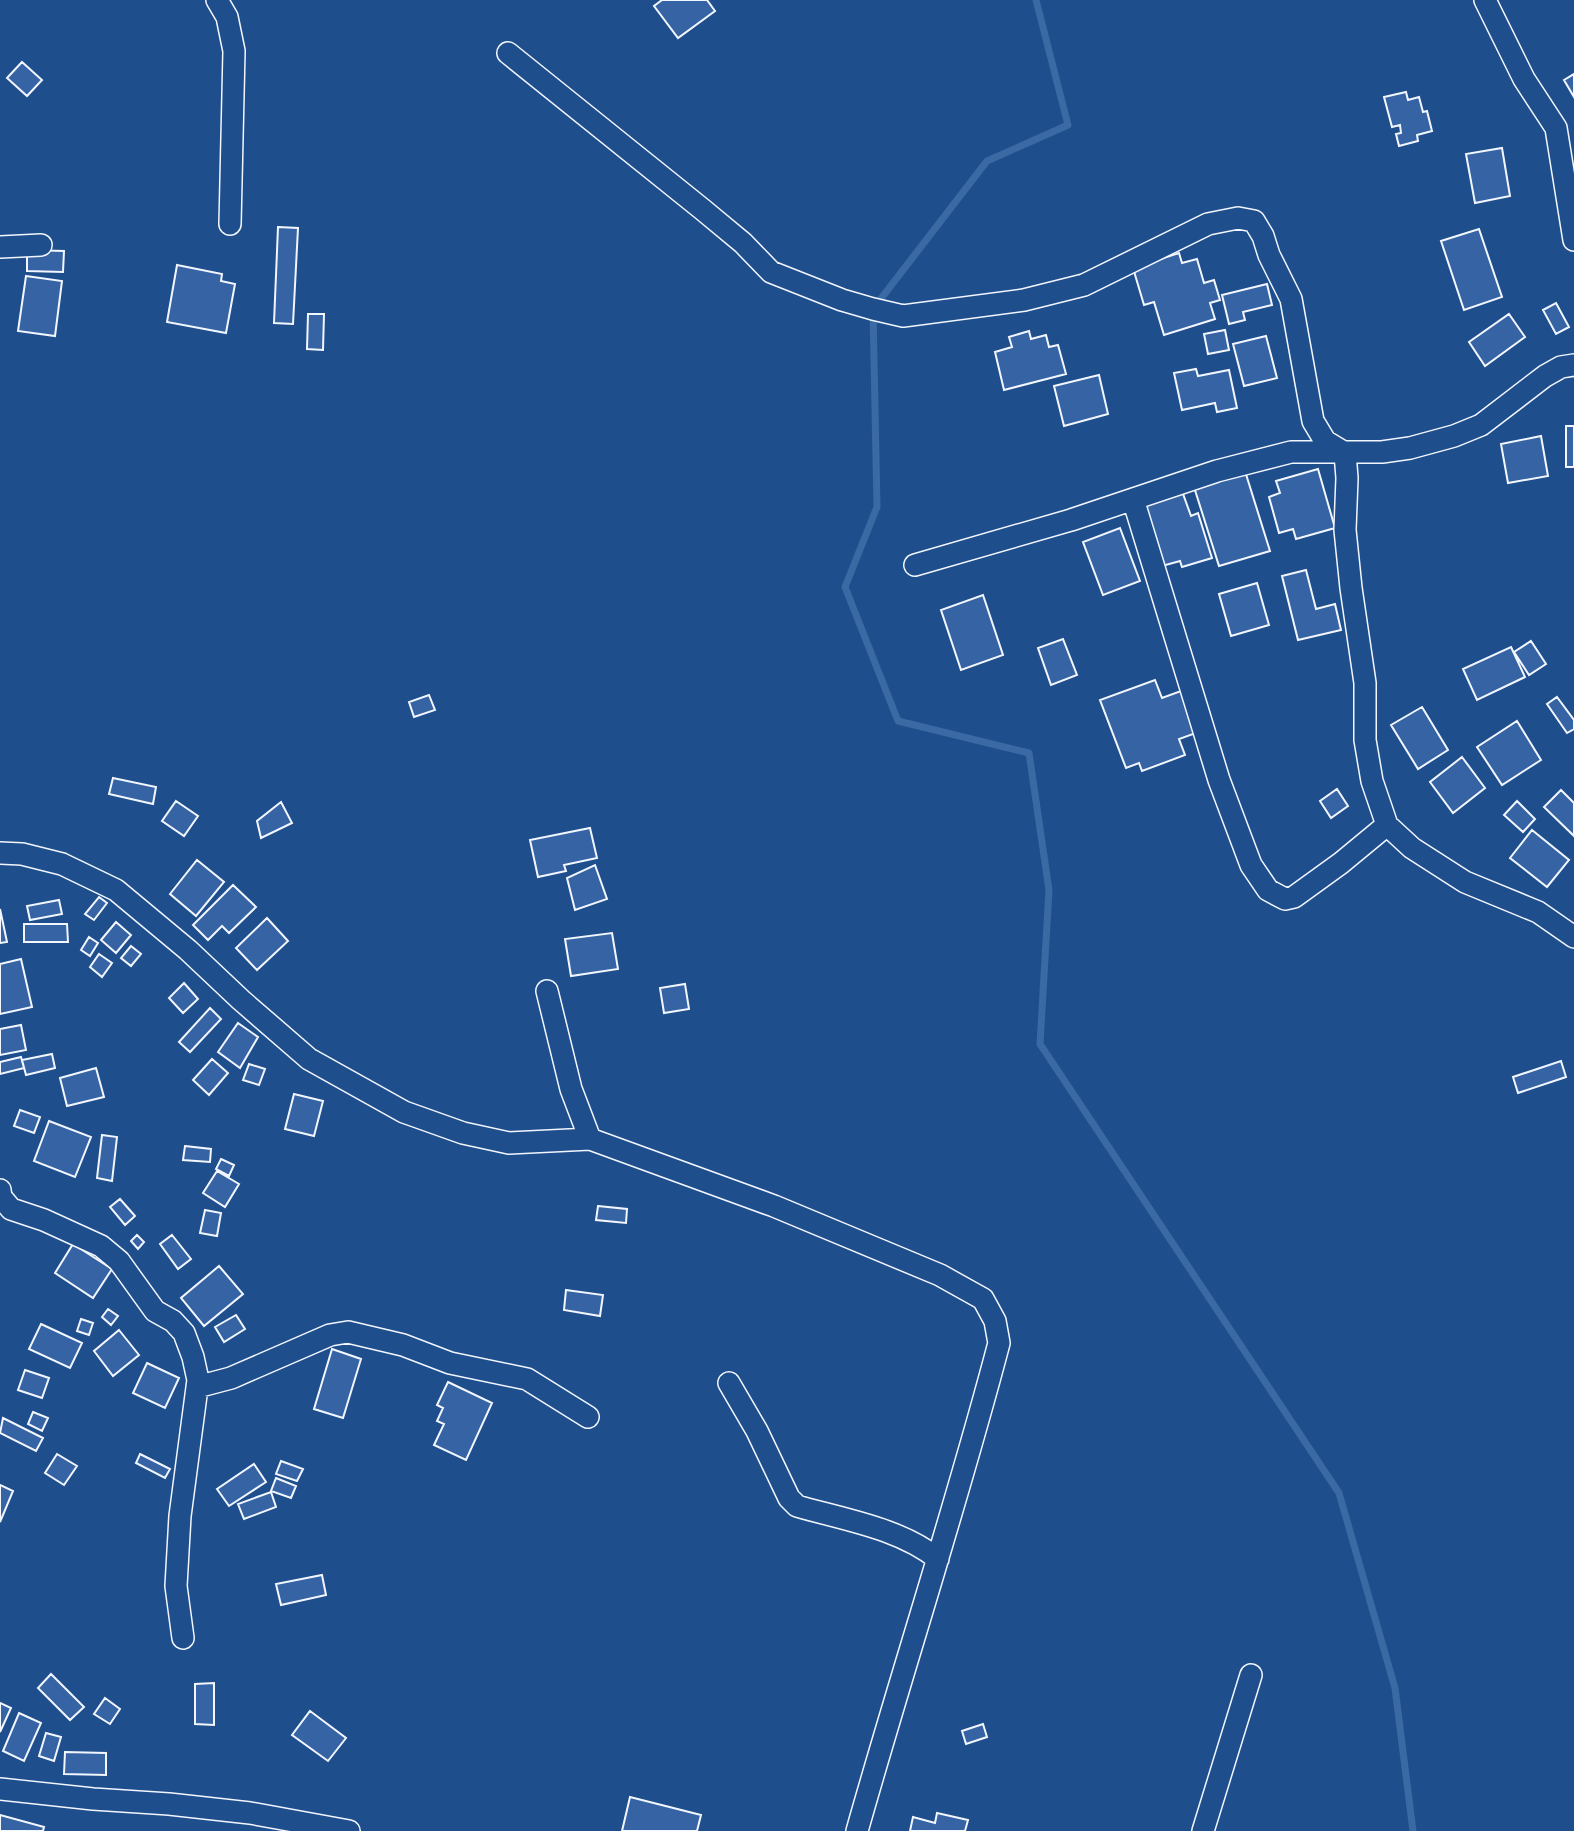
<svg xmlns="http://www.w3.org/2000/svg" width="1574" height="1831" font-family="'Alegreya Sans',sans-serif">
	<rect width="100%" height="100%" fill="#1f4e8c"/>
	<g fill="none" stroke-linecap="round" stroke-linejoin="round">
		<!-- stream -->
		<path stroke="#3b69a3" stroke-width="7" d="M1036,0L1068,125L987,161L873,309L877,507L845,587L898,721L1029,753L1049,890L1040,1044L1339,1493L1395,1688L1413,1831"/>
	</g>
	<!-- building -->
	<path fill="#3563a3" stroke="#f2f6ff" stroke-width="2" d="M662,0H707L715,11L678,38L654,6Z
		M22,62L42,80L27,96L7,78Z
		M1574,74V97L1564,80Z
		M1406,92L1408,100L1419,97L1423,112L1427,111L1432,131L1417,135L1418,141L1399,146L1396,134L1401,133L1400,125L1392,127L1384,97Z
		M1502,148L1510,196L1475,203L1466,154Z
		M278,227L298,228L293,324L274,323Z
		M1479,229L1502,297L1464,310L1441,241Z
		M27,250L64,251L63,272L27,271Z
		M1179,253L1182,263L1197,259L1204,283L1214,280L1220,300L1210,303L1215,319L1164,335L1154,302L1144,305L1133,268Z
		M177,265L222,274L221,281L235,284L226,333L167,322Z
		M26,276L62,281L55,336L18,331Z
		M1267,284L1272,305L1243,312L1245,320L1229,324L1222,295Z
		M1556,303L1569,327L1556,334L1543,310Z
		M308,314H324L323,350L307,349Z
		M1509,314L1525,337L1485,366L1469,342Z
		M1225,330L1229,350L1208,354L1204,334Z
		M1029,331L1031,339L1046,335L1049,347L1058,345L1066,374L1004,390L995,352L1012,347L1009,337Z
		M1266,336L1277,378L1244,386L1233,344Z
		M1196,369L1198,376L1229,370L1237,408L1217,412L1215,403L1182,410L1174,373Z
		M1099,375L1108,414L1064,426L1054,386Z
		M1566,426H1574V467H1566Z
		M1541,436L1548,476L1508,483L1501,444Z
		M1318,469L1335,528L1296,539L1293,529L1279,533L1269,497L1280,493L1276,481Z
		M1245,471L1270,551L1219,566L1194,487Z
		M1182,491L1191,516L1198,513L1212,558L1182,567L1180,561L1162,566L1142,503Z
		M1120,528L1140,581L1103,595L1083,542Z
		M1306,570L1316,609L1335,604L1341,630L1298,640L1282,576Z
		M1257,583L1269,625L1231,636L1219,594Z
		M983,595L1003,655L961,670L941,610Z
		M1063,639L1077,675L1051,685L1038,648Z
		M1531,641L1546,664L1529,675L1514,652Z
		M1511,647L1525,677L1477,700L1463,669Z
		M1155,680L1162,698L1181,691L1196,733L1179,739L1185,755L1142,771L1139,763L1126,768L1100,700Z
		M429,695L435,710L414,717L409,702Z
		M1557,697L1574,720V729L1567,733L1547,704Z
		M1422,707L1448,750L1418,769L1391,725Z
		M1517,721L1541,760L1502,785L1477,747Z
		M1462,757L1485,788L1453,813L1430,782Z
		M113,778L156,787L153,804L109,794Z
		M1337,789L1348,806L1331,818L1320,801Z
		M1561,790L1574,803V836L1544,807Z
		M176,801L198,816L184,836L162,821Z
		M1517,801L1535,819L1523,832L1504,815Z
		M281,802L292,823L261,838L257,821Z
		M590,828L597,858L564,865L566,871L538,877L530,840Z
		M1532,830L1569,860L1547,887L1510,858Z
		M197,860L224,882L196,916L170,894Z
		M595,865L607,899L575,910L567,878Z
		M233,885L256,907L229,933L222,926L208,940L193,925Z
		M99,897L107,903L94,920L85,914Z
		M59,900L62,914L30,920L27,906Z
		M0,909L7,942L0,943Z
		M267,918L288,941L257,970L236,948Z
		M116,922L131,935L116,953L101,940Z
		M24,924H67L68,942H24Z
		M612,933L618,969L571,976L565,939Z
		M89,937L98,943L90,956L81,950Z
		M131,946L141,954L131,966L121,958Z
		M99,954L112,963L102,977L90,967Z
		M21,959L32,1007L0,1014V964Z
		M184,983L198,999L183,1013L169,998Z
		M685,984L689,1009L664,1013L660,988Z
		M210,1008L221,1019L190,1052L179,1042Z
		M238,1023L258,1037L240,1068L218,1052Z
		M21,1025L26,1050L0,1055V1029Z
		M52,1054L55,1068L26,1075L22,1060Z
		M21,1057L24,1068L0,1074V1062Z
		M212,1059L228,1073L209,1095L193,1080Z
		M1561,1061L1566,1077L1518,1093L1513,1077Z
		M249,1064L265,1069L259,1085L243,1080Z
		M96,1068L104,1097L67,1106L60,1078Z
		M294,1094L323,1101L314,1136L285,1129Z
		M20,1110L40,1117L34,1133L14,1126Z
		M49,1121L91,1137L75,1177L34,1161Z
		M102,1135L117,1137L112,1181L97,1178Z
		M185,1146L211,1149L210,1162L183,1160Z
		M221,1159L234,1165L229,1176L216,1169Z
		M217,1171L239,1184L225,1207L203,1193Z
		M120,1199L135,1216L125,1225L110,1207Z
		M598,1206L627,1209L626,1223L596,1220Z
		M205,1210L221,1213L217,1236L200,1233Z
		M137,1235L144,1242L138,1249L131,1241Z
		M172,1235L191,1259L178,1269L160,1244Z
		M73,1244L112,1269L93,1298L55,1273Z
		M219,1266L243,1294L204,1326L181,1298Z
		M566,1290L603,1295L600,1316L564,1310Z
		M108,1309L118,1316L111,1325L102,1317Z
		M236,1315L245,1329L224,1342L215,1327Z
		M81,1319L93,1323L89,1335L77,1331Z
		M41,1324L82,1343L70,1368L29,1349Z
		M119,1330L139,1355L113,1376L94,1351Z
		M332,1349L361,1359L343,1418L314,1409Z
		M147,1363L179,1378L165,1408L133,1393Z
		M25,1370L49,1378L42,1398L18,1390Z
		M448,1382L492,1403L466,1460L434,1445L444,1424L437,1421L443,1408L437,1405Z
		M33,1412L48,1418L42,1431L28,1424Z
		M3,1418L43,1438L36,1451L0,1433Z
		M57,1454L77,1466L64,1485L45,1473Z
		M140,1454L170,1469L165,1478L136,1463Z
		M281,1461L303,1469L297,1481L276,1474Z
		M254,1464L266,1482L229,1506L217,1489Z
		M276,1478L296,1486L291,1498L271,1491Z
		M0,1485L13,1491L0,1522Z
		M271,1492L276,1507L244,1519L238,1504Z
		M322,1575L326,1595L281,1605L276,1584Z
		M51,1674L84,1707L70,1720L38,1688Z
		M214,1683V1725L195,1724V1684Z
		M105,1698L120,1709L110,1724L94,1714Z
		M0,1703L11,1708L0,1732Z
		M310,1711L346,1738L328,1761L292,1735Z
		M19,1713L41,1723L24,1761L3,1751Z
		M983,1724L987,1737L966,1744L962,1731Z
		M46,1733L61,1737L54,1761L39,1756Z
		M65,1752L106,1753V1775L64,1774Z
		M630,1797L701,1815L697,1831H622Z
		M937,1813L968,1820L965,1831H910L913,1817L935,1823Z
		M0,1815L44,1827L43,1831H0Z"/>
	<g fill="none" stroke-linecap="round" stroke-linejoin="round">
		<!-- minor casing -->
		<g stroke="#f2f6ff" stroke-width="24">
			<path id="minor" d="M217,0L227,17L234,51L230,224
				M1485,0L1524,79L1556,128L1574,240
				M508,53L702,209L743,243L771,272L842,300L873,309L903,316L1024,300L1084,285L1208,224L1238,218L1254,221L1263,236L1269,255L1291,299L1313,421L1325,441L1345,453L1347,478L1345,530L1351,588L1365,683V740L1372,781L1387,825L1412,848L1465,882L1538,912L1574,937
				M0,247L41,245
				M1133,499L1219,780L1251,865L1268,890L1285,899L1294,897L1341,863L1387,825
				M915,565L1071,520L1217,471L1291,452H1382L1410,448L1454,436L1481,425L1545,376L1561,367L1574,365
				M0,853L22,854L62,864L116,890L188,950L241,1000L309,1059L404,1112L463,1133L509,1143L590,1139L774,1206L940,1275L983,1299L995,1321L999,1343C956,1507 903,1668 857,1831
				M547,991L571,1089L590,1139
				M0,1190L1,1197L11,1209L44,1220L101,1246L119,1261L155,1311L173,1321L184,1333L193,1357L198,1380L180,1516L176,1586L183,1638
				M729,1383L757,1431L789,1498L797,1506C845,1520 899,1528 938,1559
				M197,1387L231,1378L330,1335L348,1332L403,1345L450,1363L527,1379L588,1417
				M0,1789L93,1799L169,1804L250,1813L349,1831
				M1203,1831L1251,1675"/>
		</g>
		<!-- minor -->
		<use href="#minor" stroke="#1f4e8c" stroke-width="21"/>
	</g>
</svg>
